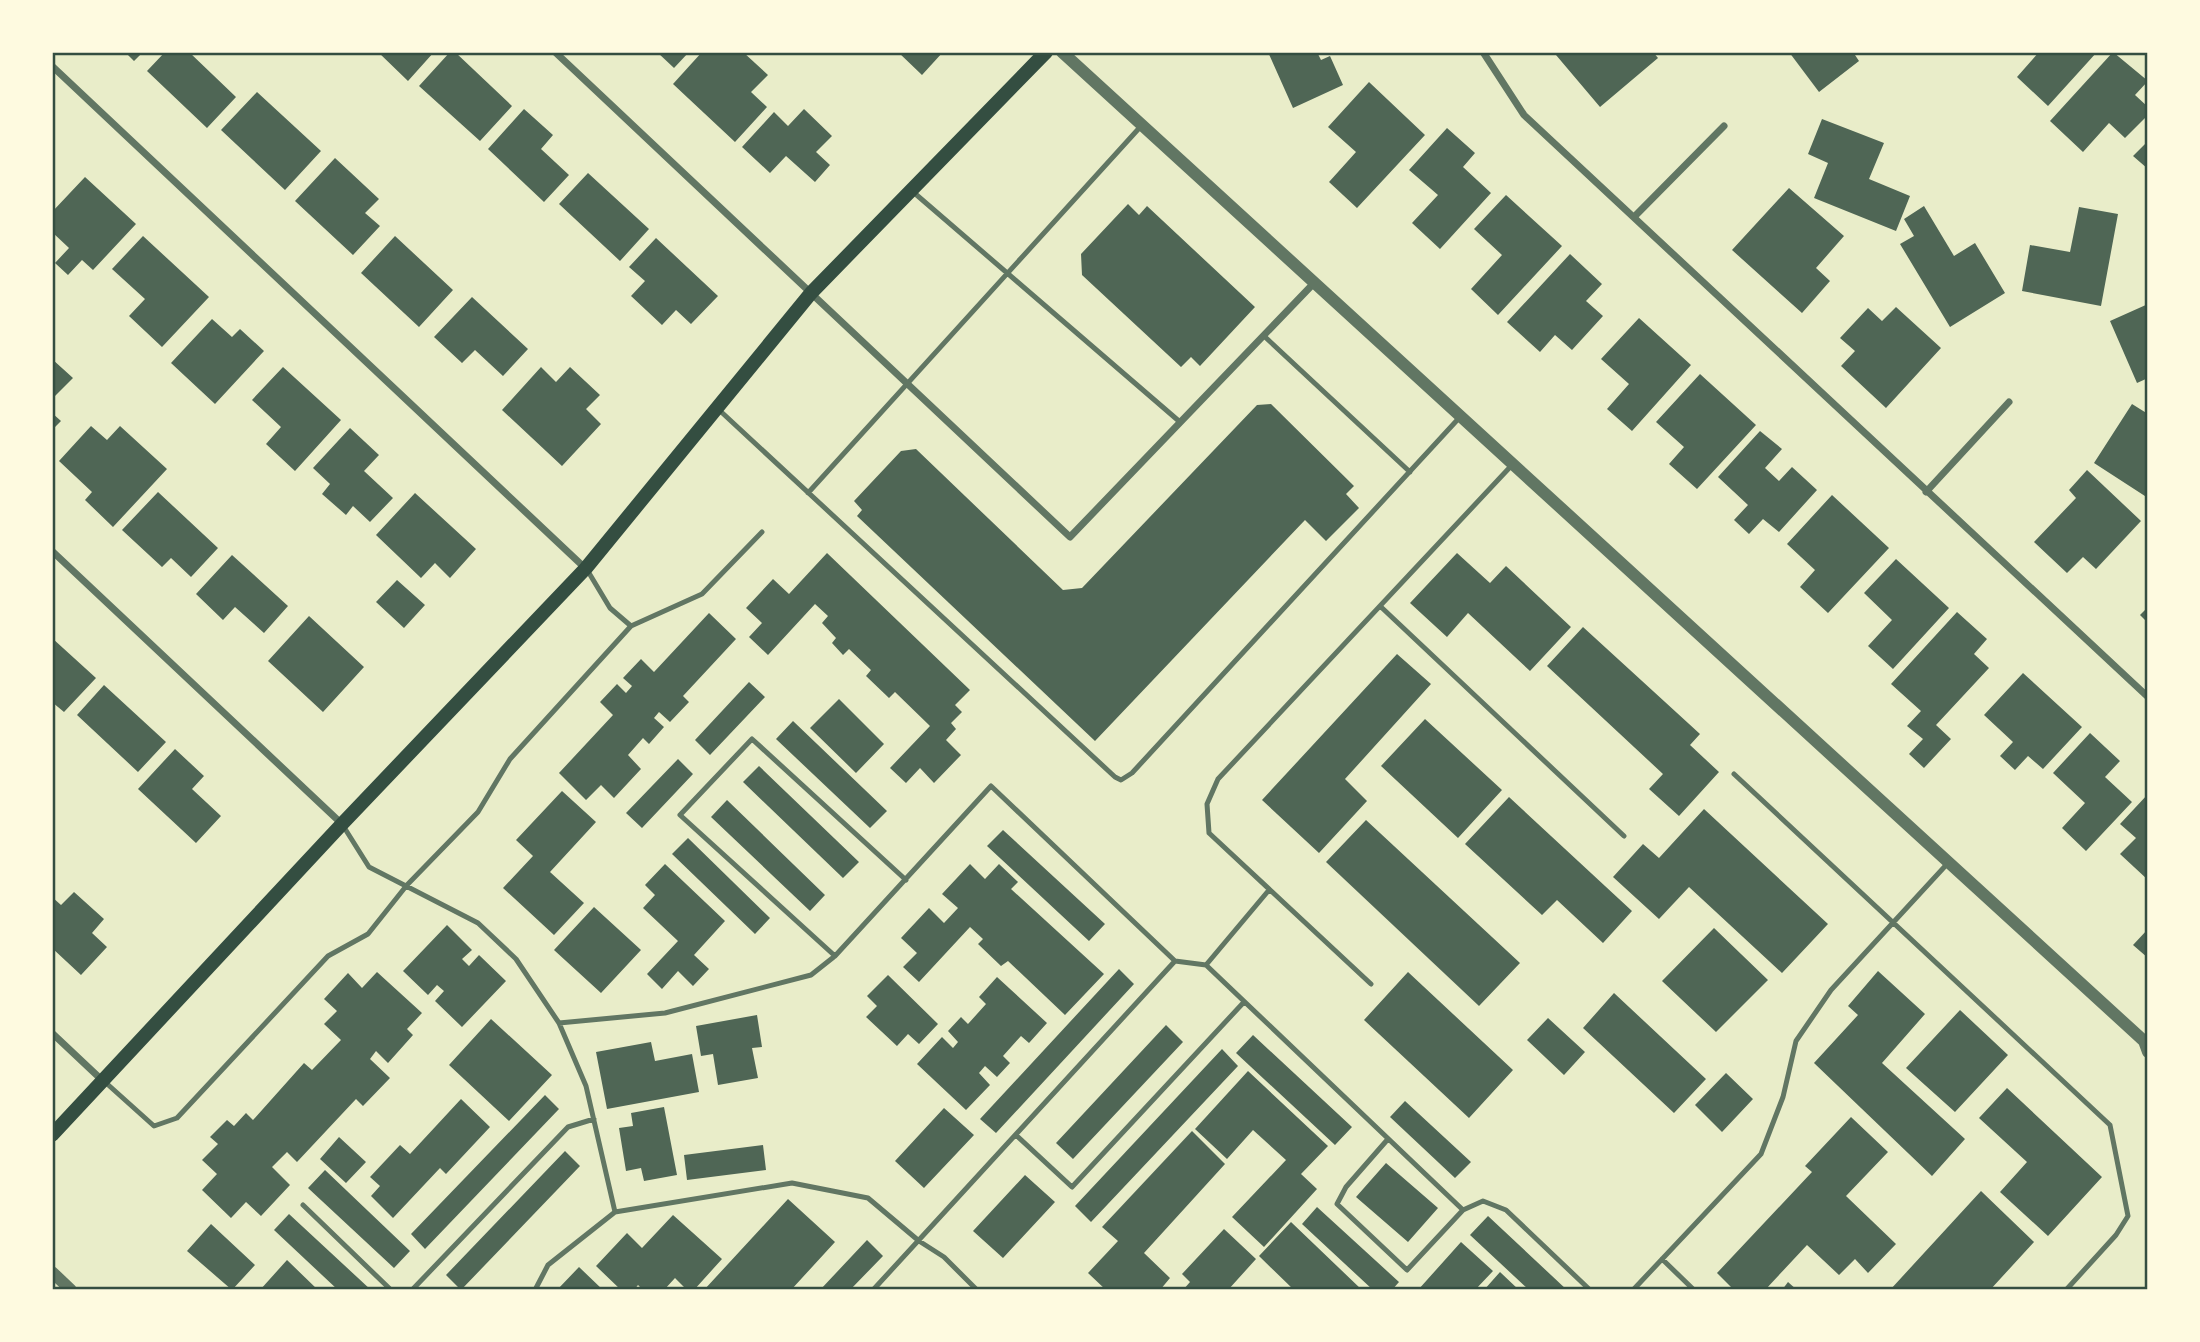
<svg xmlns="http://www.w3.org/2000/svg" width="2200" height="1342" font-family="'Space Grotesk',sans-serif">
	<rect width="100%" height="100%" fill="#e9edc9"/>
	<!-- building -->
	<path fill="#4f6655" d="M125,52H143L134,61Z
		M165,52H189L236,97L207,128L147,71Z
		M378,52H434L408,81Z
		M450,52H455L512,106L480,141L419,86Z
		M657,52H689L674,68Z
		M702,52H743L768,75L751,92L767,107L735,142L673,84Z
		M898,52H943L922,75Z
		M1268,52H1317L1321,60L1330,56L1343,85L1293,108Z
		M1559,52H1653L1658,58L1600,107L1556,55Z
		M1789,52H1853L1859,61L1819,92Z
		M2039,52H2097L2048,106L2017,77Z
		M2113,52L2148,81L2135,95L2148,107V115L2125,138L2109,123L2083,152L2050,121Z
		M1369,82L1425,135L1357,208L1329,182L1356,152L1328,127Z
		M257,92L321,151L285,190L221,130Z
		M524,109L553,135L541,149L569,175L544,202L488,149Z
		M804,109L832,136L816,152L830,165L815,182L786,156L770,173L742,147L774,112L788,126Z
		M1822,119L1884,143L1869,179L1910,196L1896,231L1814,198L1828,163L1808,154Z
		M1447,128L1475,153L1463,167L1491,193L1440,249L1412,223L1438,195L1409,170Z
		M2148,141V169L2133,156Z
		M335,158L379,199L365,213L380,226L353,255L295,201Z
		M588,173L649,229L620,261L559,204Z
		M85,177L136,224L93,270L82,260L68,275L55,263L69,248L52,232V212Z
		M1789,188L1844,236L1816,268L1830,281L1802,313L1732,250Z
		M1506,195L1562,246L1498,315L1471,289L1502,255L1474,229Z
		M1128,204L1139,215L1147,206L1255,307L1200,366L1191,357L1181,367L1082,275L1081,254Z
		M1924,206L1954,256L1975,243L2005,293L1950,327L1900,244L1914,236L1904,219Z
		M2079,207L2118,214L2101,306L2022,291L2030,245L2070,252Z
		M143,236L209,297L162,347L129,316L145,299L112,269Z
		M395,236L453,290L419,327L361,273Z
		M656,238L718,296L691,324L676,310L662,325L631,296L645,281L629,267Z
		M1570,254L1602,284L1586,301L1603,316L1572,350L1555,335L1540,352L1507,322Z
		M472,297L528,349L503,376L475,350L462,363L434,337Z
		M2148,304V378L2137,383L2110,321Z
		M1896,307L1941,348L1886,408L1841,366L1855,351L1840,338L1868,308L1882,321Z
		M1639,318L1691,365L1632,431L1607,409L1629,384L1601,359Z
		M212,319L232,337L240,329L264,351L215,404L171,363Z
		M52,359L73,378L52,399Z
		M283,367L341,420L295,471L266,444L281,427L252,400Z
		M541,367L556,382L570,367L600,395L586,409L601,424L562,466L502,410Z
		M1700,374L1756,425L1697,489L1669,464L1684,447L1656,422Z
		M1271,404L1354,486L1346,494L1359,508L1326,541L1305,520L1095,741L857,516L862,510L854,501L901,451L916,449L1063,590L1082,588L1257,405Z
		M2132,404L2148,414V498L2094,463Z
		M52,413L61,421L52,430Z
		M91,426L107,440L120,426L167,469L113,527L85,500L92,492L59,461Z
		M350,428L379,455L364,471L393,498L370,522L353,506L346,515L322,494L330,484L313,468Z
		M1760,431L1782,449L1765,468L1779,481L1792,467L1817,490L1779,532L1763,519L1749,534L1734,520L1748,505L1718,477Z
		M2087,470L2141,521L2096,569L2083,557L2067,573L2034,542L2076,498L2069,490Z
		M158,492L218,548L191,577L171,558L162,567L122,530Z
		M415,493L476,549L450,578L435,563L421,578L376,535Z
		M1832,495L1889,548L1828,613L1800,587L1815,570L1787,544Z
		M827,553L970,690L955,705L962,712L951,723L956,729L946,740L961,755L934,783L920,768L906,783L890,768L930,726L895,692L889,698L866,676L871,670L849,649L843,655L832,643L836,638L822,623L828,616L815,604L768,655L749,637L762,623L746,608L773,579L789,594Z
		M1457,553L1490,583L1506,566L1571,627L1530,671L1468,613L1447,637L1410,603Z
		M232,555L288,606L264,633L235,607L223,620L196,594Z
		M1896,559L1949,608L1893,669L1868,646L1892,620L1864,593Z
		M397,580L425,605L404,628L376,602Z
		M2148,607V623L2140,615Z
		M1957,612L1987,639L1974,654L1989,668L1936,725L1951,739L1924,768L1909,754L1923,739L1907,726L1921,711L1891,684Z
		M709,613L736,639L683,696L689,702L670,722L659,712L654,718L664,727L649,744L643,738L628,755L641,769L614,798L601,785L586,800L559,773L613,715L600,702L617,684L626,693L632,686L623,678L641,659L654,672Z
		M309,616L364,667L323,712L268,661Z
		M1583,627L1700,734L1690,745L1719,772L1679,816L1649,789L1663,774L1547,666Z
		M52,638L96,678L64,712L52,702Z
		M1397,654L1431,684L1345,779L1367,801L1319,853L1262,800Z
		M2023,673L2082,727L2043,769L2028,756L2015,770L2000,756L2013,742L1984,715Z
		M749,682L765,697L710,755L695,740Z
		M104,685L166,742L138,772L77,715Z
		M839,699L884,744L856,773L810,728Z
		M1425,719L1502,790L1458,838L1381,766Z
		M793,721L887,811L870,828L776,739Z
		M2090,733L2120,761L2105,777L2132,802L2086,851L2062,828L2085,803L2053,773Z
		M175,749L204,776L192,789L221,816L196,843L138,789Z
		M678,759L693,774L642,828L626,813Z
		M759,766L859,862L843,878L743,782Z
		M562,791L596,822L550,872L584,903L554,935L503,888L533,856L516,840Z
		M2148,794V880L2120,854L2136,838L2120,824Z
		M1509,797L1632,911L1603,943L1557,900L1542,915L1465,844Z
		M727,800L825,895L810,911L711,817Z
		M1704,809L1828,924L1782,973L1689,887L1659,919L1613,877L1643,844L1659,858Z
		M1366,820L1520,963L1479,1006L1326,862Z
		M1003,830L1105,924L1089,941L987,846Z
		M688,838L770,918L755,934L672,854Z
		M665,864L725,921L694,955L709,969L693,986L678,971L662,989L647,974L678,941L643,908L655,895L645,885Z
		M970,864L985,879L999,864L1018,882L1011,889L1104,974L1065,1015L1008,961L1001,966L978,944L983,939L970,927L919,982L903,967L917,953L901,938L929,908L944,923L958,908L942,894Z
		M74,892L104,919L92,933L107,947L81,975L52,948V897L61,905Z
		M594,907L641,950L601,993L554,950Z
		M447,925L472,950L462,959L469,966L479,955L506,981L462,1027L435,1001L444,991L437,985L428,995L403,971Z
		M1714,928L1768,980L1716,1032L1662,981Z
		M2148,929V958L2133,945Z
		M1119,969L1134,984L996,1133L980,1119Z
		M1878,971L1925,1014L1882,1063L1965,1139L1932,1176L1814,1063L1858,1015L1848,1006Z
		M377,972L422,1013L407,1029L413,1035L388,1063L376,1051L370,1059L390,1078L363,1106L356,1099L297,1162L287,1152L272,1167L290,1185L261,1216L246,1202L231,1218L202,1190L217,1174L202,1160L218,1144L210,1137L227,1120L234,1126L246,1113L253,1120L304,1063L312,1070L341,1040L324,1024L337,1011L324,999L348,973L362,988Z
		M1408,972L1513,1070L1469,1118L1364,1020Z
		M888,975L938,1024L919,1044L908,1034L897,1046L866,1017L877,1006L867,996Z
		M997,977L1047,1023L1029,1043L1021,1036L1003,1056L1010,1063L997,1077L985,1066L979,1073L990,1085L966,1110L917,1064L942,1037L953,1048L958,1042L948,1031L961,1017L968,1024L986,1004L979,997Z
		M1614,993L1706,1079L1674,1113L1583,1028Z
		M1960,1010L2008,1055L1955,1112L1906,1068Z
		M757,1015L762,1047L752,1048L758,1078L718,1085L713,1054L701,1056L696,1026Z
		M1548,1018L1585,1052L1564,1075L1527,1040Z
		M491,1019L552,1075L509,1121L449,1065Z
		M1166,1025L1183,1042L1073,1159L1056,1143Z
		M1253,1035L1352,1127L1335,1145L1236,1053Z
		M651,1042L655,1061L692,1054L699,1092L607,1109L596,1052Z
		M1222,1049L1238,1066L1091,1222L1075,1206Z
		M1248,1071L1328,1146L1301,1174L1317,1189L1264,1247L1232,1217L1286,1160L1253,1130L1227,1159L1195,1129Z
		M1726,1073L1753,1099L1722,1132L1695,1105Z
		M2007,1088L2102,1177L2048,1236L2000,1192L2027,1162L1979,1118Z
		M545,1095L559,1109L425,1249L411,1234Z
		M461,1099L490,1127L446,1174L440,1168L393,1218L371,1196L380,1186L370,1177L400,1145L410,1154Z
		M1405,1101L1471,1162L1455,1178L1390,1117Z
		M664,1107L677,1175L644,1181L641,1168L626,1171L619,1128L633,1126L631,1113Z
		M944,1108L974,1135L924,1188L895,1161Z
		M1851,1117L1888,1152L1846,1196L1896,1244L1868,1273L1855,1259L1839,1275L1807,1245L1765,1290H1734L1717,1273L1812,1172L1805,1166Z
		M1192,1131L1225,1164L1144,1253L1170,1278L1160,1290H1106L1088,1273L1118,1241L1102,1227Z
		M339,1137L366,1162L346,1183L320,1159Z
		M763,1145L766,1170L687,1180L684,1155Z
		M565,1151L580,1166L461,1290L446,1275Z
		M1386,1163L1438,1208L1408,1242L1356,1197Z
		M325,1170L410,1251L394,1268L308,1188Z
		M1025,1175L1055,1202L1003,1258L973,1231Z
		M1981,1191L2034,1242L1990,1290H1890Z
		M788,1199L835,1242L791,1290H704Z
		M1317,1207L1399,1282L1392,1290H1373L1302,1224Z
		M289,1214L371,1290H338L274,1230Z
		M673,1215L722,1259L694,1290H687L675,1278L664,1290H643L638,1285L634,1290H621L596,1266L627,1233L642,1248Z
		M1488,1216L1567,1290H1529L1470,1235Z
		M1291,1222L1362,1290H1294L1259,1256Z
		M211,1224L255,1265L232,1290L187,1251Z
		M1224,1229L1256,1259L1228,1290H1183L1190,1282L1182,1274Z
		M867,1240L883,1256L850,1290H820Z
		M1461,1242L1493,1271L1475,1290H1418Z
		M287,1260L318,1290H260Z
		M579,1267L603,1290H557Z
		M1500,1272L1519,1290H1484Z
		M1788,1282L1797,1290H1782Z"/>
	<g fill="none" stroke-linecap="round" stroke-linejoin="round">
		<!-- service -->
		<path stroke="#617663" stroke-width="5" d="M912,191L1180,422
			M1264,336L1410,472
			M717,408L1115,777L1121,780L1132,773L1460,417
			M808,493L1142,125
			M586,568L610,608L631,626
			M1380,606L1624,836
			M1734,774L2110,1125L2128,1216L2116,1235L2066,1290
			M342,824L369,867L478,923L516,959L559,1023L586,1086L615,1212
			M835,956L680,815L752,739L906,880
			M1206,965L1269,890
			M1371,984L1209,833L1207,804L1218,779L1512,465
			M559,1023L665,1013L811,975L835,956L991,786L1175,961L1206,965L1463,1210L1483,1201L1506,1210L1590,1290
			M105,1082L154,1126L177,1118L328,956L368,934L407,885L478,812L510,759L631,626L702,594L762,532
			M1016,1135L1072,1187L1244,1002
			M1388,1139L1346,1187L1337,1204L1407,1270L1463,1210
			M303,1205L391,1290
			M1662,1259L1694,1290
			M412,1290L568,1127L594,1119
			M535,1290L548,1265L615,1212L792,1183L868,1198L919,1241L944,1257L977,1290
			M873,1290L1175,961
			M1633,1290L1761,1154L1783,1097L1796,1041L1831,990L1948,863"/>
		<!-- minor -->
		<path stroke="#617663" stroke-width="7" d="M555,52L1070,537L1315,282
			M1483,52L1524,115L2148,697
			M52,66L585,568
			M1635,216L1724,126
			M1926,492L2009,402
			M52,551L342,824
			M52,1033L104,1082"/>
		<!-- tertiary -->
		<path stroke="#617663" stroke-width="12" d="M1062,52L2144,1041L2148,1052
			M52,1272L71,1290"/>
		<!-- secondary -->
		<path stroke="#344e41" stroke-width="14" d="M52,1135L342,824L586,568L811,293L1046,52"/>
	</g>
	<!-- border -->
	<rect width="2200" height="1342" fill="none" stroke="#fefae0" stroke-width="108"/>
	<rect x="54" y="54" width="2092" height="1234" fill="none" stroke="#344e41" stroke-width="2.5"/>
</svg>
